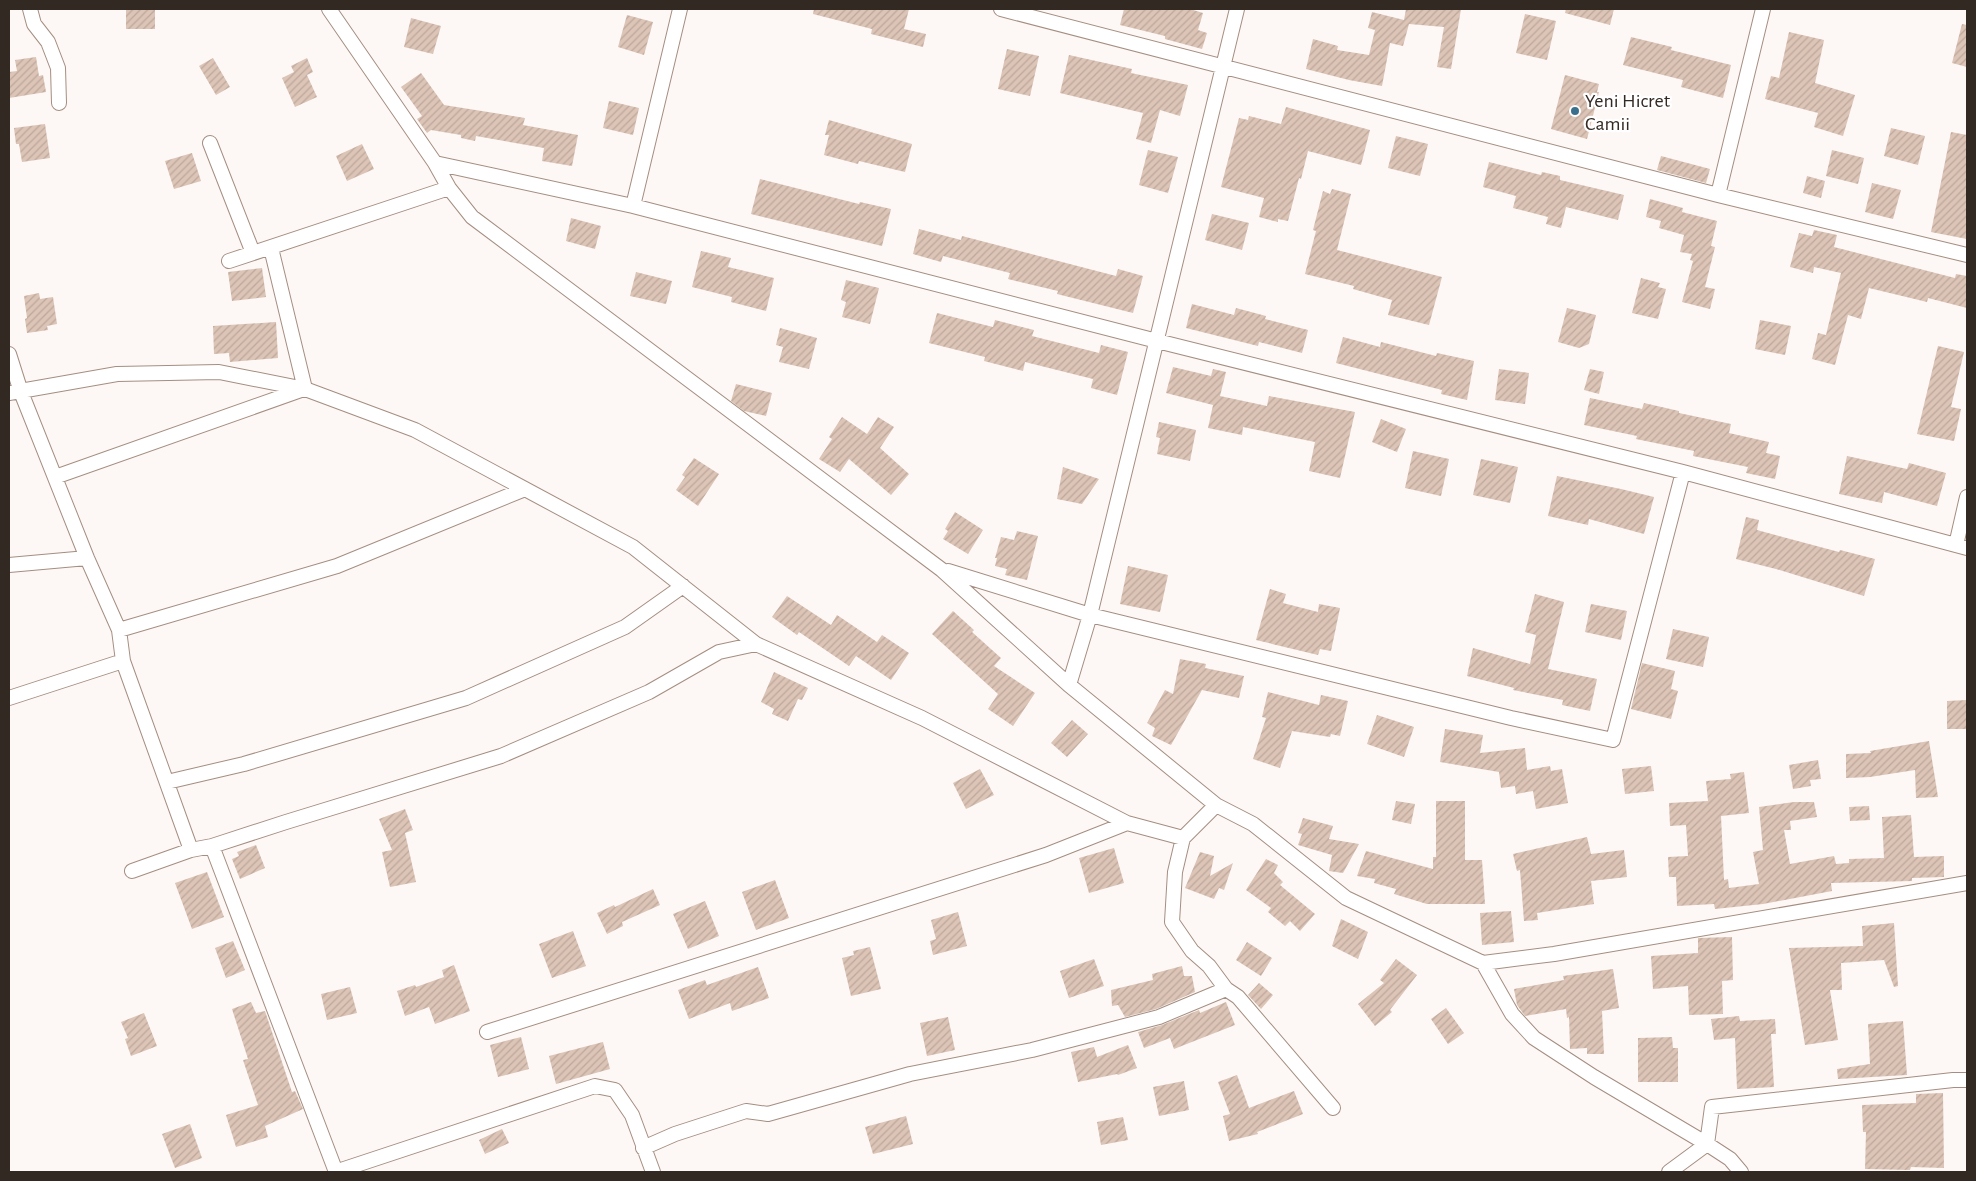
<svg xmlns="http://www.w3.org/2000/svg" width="1976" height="1181" font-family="'Alegreya Sans',sans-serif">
	<defs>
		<pattern id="building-hatch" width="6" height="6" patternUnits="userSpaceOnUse" patternTransform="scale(1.25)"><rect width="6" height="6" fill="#dcc4b6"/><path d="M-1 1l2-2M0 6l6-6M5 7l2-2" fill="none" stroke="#bda89c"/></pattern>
	</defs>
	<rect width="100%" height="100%" fill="#fdf8f5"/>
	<!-- building -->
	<path fill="url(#building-hatch)" d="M126,9H155V29H126Z
		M814,9H909L904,29L926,34L923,47L871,34L872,29L813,14Z
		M1124,9H1190L1203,13L1198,30L1207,33L1202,49L1165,39V36L1120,25Z
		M1406,9H1461L1451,69L1437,67L1444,27L1409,24L1403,46L1390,43L1382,86L1349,80L1306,69L1313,39L1338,46L1337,50L1369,55L1375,30L1368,28L1372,12L1404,20Z
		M1566,9H1614L1610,25L1565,13Z
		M1525,14L1556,21L1547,60L1516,53Z
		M627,15L653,22L644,55L618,47Z
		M411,18L441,26L433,54L404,47Z
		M1962,24L1967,25V67L1952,63Z
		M1789,32L1824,40L1815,83L1855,95L1843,136L1814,127L1818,113L1765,99L1771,76L1779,78Z
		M1631,37L1672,47L1671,50L1731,65L1723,98L1681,87L1683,80L1623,65Z
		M1007,49L1039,56L1030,96L998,89Z
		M1069,55L1132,69L1131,73L1188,85L1180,116L1160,110L1151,143L1136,139L1143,113L1060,93Z
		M36,57L39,76L43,75L46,92L9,98V72L17,71L15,60Z
		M213,58L230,87L216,95L199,66Z
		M307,58L313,72L307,75L317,97L295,107L282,78L294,72L291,66Z
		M421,73L444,105L525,118L523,125L578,135L572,166L542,161L544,148L476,136L475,141L461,138V135L431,130L427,133L417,119L422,116L401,87Z
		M1565,75L1599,84L1597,92H1599L1587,139L1551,129Z
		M609,101L639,108L633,135L603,128Z
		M1286,107L1370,130L1361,165L1308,151L1301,179L1299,178L1288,221L1278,219V222L1259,217L1264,198L1221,187L1239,118L1248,120L1249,116L1281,124Z
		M829,120L912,144L905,172L859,161L858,164L824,155L829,135H825Z
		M45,124L50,158L22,162L19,144H16L14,128Z
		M1891,128L1925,136L1918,165L1884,156Z
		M1951,132L1967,135V239L1931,232Z
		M1396,136L1428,144L1420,176L1388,168Z
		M362,144L374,169L347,181L336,156Z
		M1148,150L1178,157L1168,193L1139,185Z
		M1832,150L1864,158L1858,184L1826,176Z
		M192,153L201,181L174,189L165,161Z
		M1661,156L1710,169L1706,183L1657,170Z
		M1489,162L1541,175L1542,172L1560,176V180L1624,195L1618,220L1566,207L1561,228L1546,224L1548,217L1513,208L1516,196L1483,187Z
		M1807,176L1825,181L1821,198L1803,193Z
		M760,179L859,204L860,202L891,209L882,246L751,214Z
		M1872,183L1901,190L1893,219L1865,212Z
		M1332,189L1351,194L1337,250L1442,277L1429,325L1388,315L1392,300L1353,289L1354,286L1305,274L1316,231L1313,230L1323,191L1330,194Z
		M1650,199L1683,208L1682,212L1717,221L1711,246L1715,247L1705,287L1715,289L1710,309L1682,302L1693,261L1690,260L1692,254L1680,252L1684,235L1659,228L1661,221L1646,217Z
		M1212,214L1249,223L1242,250L1205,240Z
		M571,218L601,226L595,249L566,241Z
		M919,229L961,240L962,236L1116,276L1118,269L1143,276L1133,313L1057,294L1058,291L1008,279L1010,273L943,256L941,262L913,254Z
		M1814,230L1837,235L1834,247L1955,278L1956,274L1967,276V308L1928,298L1927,302L1869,288L1861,319L1848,315L1835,365L1812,359L1818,333L1826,335L1841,273L1814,267L1813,273L1790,267L1799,233L1812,236Z
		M701,251L731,258L728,267L774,278L766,311L731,302L732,297L692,287Z
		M262,268L266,297L232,301L228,272Z
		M636,272L672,281L666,304L630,296Z
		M1641,278L1660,283L1658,287L1666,289L1658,319L1632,313Z
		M846,280L879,288L870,324L842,317L846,302L841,300Z
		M39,293L40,299L53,297L57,324L47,326L48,330L27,333L25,319L27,318L24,296Z
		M1192,304L1234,315L1236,308L1266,316L1265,319L1308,330L1302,353L1259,342L1258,346L1186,328Z
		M1567,308L1596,315L1589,344L1579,348L1558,342Z
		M937,313L993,327L995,320L1034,330L1032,336L1099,353L1101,345L1128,352L1117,395L1091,388L1093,379L1025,362L1023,371L984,361L985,357L929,343Z
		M1760,320L1791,326L1785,355L1755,349Z
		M276,322L278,358L230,362L229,353L214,354L213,326Z
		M780,328L817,338L809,369L779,362L783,347L776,345Z
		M1343,337L1380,347L1381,342L1436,356L1437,353L1474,361L1467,400L1441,394L1442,390L1336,363Z
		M1938,346L1964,352L1951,407L1961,409L1954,441L1917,434Z
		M1173,367L1211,376L1213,369L1226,372L1220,396L1267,406L1269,396L1355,412L1340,478L1309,471L1315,442L1243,427L1242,435L1208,428L1213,405L1166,393Z
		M1499,369L1529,373L1525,404L1495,400Z
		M1590,369L1604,372L1599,394L1584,390Z
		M736,384L772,393L766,416L744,411L731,401Z
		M1590,398L1642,409L1644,403L1679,411V413L1731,424L1729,433L1769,442L1766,453L1780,456L1775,479L1746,473L1748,467L1693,456L1694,451L1636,439L1637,436L1584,425Z
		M842,417L867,434L878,417L894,427L880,448L909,474L891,495L849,459L840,472L819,459L832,439L829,437Z
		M1381,419L1406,429L1397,452L1372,442Z
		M1159,422L1196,430L1190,461L1157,454L1160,438L1156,437Z
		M1413,451L1449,459L1441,496L1405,488Z
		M1847,456L1907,469L1909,463L1946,473L1937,506L1884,492L1882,503L1839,494Z
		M694,458L719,474L698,506L676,490L685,477L682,475Z
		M1481,459L1518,467L1510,503L1473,495Z
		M1063,467L1099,479L1082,504L1057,499Z
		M1557,476L1621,489L1654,497L1644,534L1589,519L1588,525L1548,516Z
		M955,512L983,530L968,554L943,539L948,531L945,529Z
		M1746,517L1759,520L1757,530L1839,552L1840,550L1875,559L1864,596L1776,569L1736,559Z
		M1017,531L1038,536L1027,580L1005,575L1007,569L995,566L997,558H995L1001,537L1014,540Z
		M1128,566L1168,575L1160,612L1120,604Z
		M1270,589L1286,594L1283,603L1318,612L1319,604L1340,608L1331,651L1320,649L1318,655L1256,640Z
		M1535,594L1564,602L1548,669L1597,679L1590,711L1562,705L1563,700L1513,690L1514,688L1467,676L1473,648L1530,664L1536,635L1525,632Z
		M787,596L831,625L837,615L877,642L882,635L909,653L891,680L856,656L849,666L799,632L797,635L772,617Z
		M1591,604L1627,611L1621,640L1585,632Z
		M953,611L974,630L972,632L1001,658L994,666L1035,693L1013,726L988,709L998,694L932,634Z
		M1673,629L1709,637L1703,667L1666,659Z
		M1180,659L1206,664L1205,668L1244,676L1239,698L1202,690L1171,745L1152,736L1155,728L1147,723L1165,690L1173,694Z
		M1642,663L1675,671L1671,689L1678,691L1671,719L1631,709Z
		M774,672L808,688L802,700L798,699L788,721L772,714L774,709L761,702Z
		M1268,692L1319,705L1321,695L1348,701L1340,736L1331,734L1330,737L1292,731L1280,768L1253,759L1266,718L1262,717Z
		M1967,700V729H1947V701Z
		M1377,715L1414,727L1404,757L1367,744Z
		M1072,720L1088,734L1067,757L1051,743Z
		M1445,729L1483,735L1480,753L1525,748L1527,770L1550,766L1551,771L1562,769L1568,803L1536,809L1533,791L1516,794L1515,786L1501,788L1499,772L1440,762Z
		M1929,741L1938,797L1916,798L1915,770L1870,777L1846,778V754L1871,753L1870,751Z
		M1818,760L1821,779L1810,780L1811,786L1793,789L1789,765Z
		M1651,766L1654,791L1625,794L1622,769Z
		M980,769L994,795L966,809L953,783Z
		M1744,772L1749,813L1721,816L1724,880L1728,879L1729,888L1759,884L1753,852L1763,850L1759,807L1794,802H1814L1817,817L1790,821L1791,830H1784L1790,864L1834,856L1836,864L1849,863V859L1884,858L1882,817L1911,815L1914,857L1944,856V877L1912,878V881L1831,883L1832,891L1763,904L1715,909L1714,904L1677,906L1676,877H1669L1668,857L1688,856L1686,825L1670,826L1669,803L1708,801L1706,781L1731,779L1730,774Z
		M1396,801L1415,804L1411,824L1392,820Z
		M1436,801H1465V860H1482L1485,904H1427L1394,894L1396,889L1374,883L1375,879L1357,876L1366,851L1433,869V857H1436Z
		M1869,806L1870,820L1850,821L1849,807Z
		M405,809L413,830L405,833L416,882L390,887L382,852L392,850L379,819Z
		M1303,818L1333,826L1329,839L1359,844L1343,873L1329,871L1332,855L1298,845L1302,834L1298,833Z
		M1587,837L1591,854L1624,850L1627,877L1591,881L1594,904L1537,913L1538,920L1524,921L1520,870L1517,871L1513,854Z
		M256,845L265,868L240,879L232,859L239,856L237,852Z
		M1114,848L1124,883L1089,893L1079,858Z
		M1200,852L1214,856L1210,876L1233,863L1224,890L1219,888L1214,899L1185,888Z
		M1266,859L1278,865L1274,873L1283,882L1280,885L1315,914L1300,931L1290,921L1285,926L1268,912L1271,908L1246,890Z
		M207,872L224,917L192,929L175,883Z
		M775,880L789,918L756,930L742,892Z
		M653,889L660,905L622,922L623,926L607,934L597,913L614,905L615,907Z
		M705,901L719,936L688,949L673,914Z
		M1511,911L1514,942L1482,945L1480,913Z
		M958,912L967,946L933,955L930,941L936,939L931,920Z
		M1341,919L1368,932L1358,959L1332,946Z
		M1894,923L1898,986L1894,987L1884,960L1841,963L1842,990H1830L1838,1040L1805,1045L1789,948L1863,946L1862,926Z
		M573,931L586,966L552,978L539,944Z
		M1732,937L1733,980L1722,981L1723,1014L1689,1015L1688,986L1653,989L1651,956L1698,953V938Z
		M233,941L245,970L226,978L215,948Z
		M1247,942L1272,958L1261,976L1236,960Z
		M870,947L881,989L851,996L842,958L854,955L853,951Z
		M1094,959L1104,986L1069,998L1060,971Z
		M1396,959L1417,975L1390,1010L1392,1012L1375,1026L1358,1004L1384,983L1380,980Z
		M454,965L470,1011L435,1024L429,1007L405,1016L397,991L415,985L416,987L444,977L442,970Z
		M1182,966L1184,976H1192L1195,992L1156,1009L1125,1017L1118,1005L1112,1006L1111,990L1153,980L1152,974Z
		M758,967L769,998L732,1011L730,1003L689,1019L678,990L705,980L707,985Z
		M1613,969L1619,1008L1602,1011L1604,1054H1587V1048L1570,1049L1569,1017L1567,1018L1566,1009L1525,1016L1517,1005L1514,989L1564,980L1563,976Z
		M1259,983L1273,995L1261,1009L1248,995Z
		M350,987L357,1013L327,1020L321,994Z
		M251,1002L256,1013L265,1011L292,1092L295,1091L303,1109L265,1126L268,1137L236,1147L226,1115L258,1105L243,1060L248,1059L232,1009Z
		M1226,1002L1235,1025L1174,1049L1170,1038L1144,1048L1138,1032L1162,1025L1199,1010L1200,1013Z
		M1446,1008L1464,1033L1448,1044L1431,1019Z
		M144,1013L157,1046L131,1056L125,1039L128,1038L121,1022Z
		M1739,1016L1740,1021L1775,1019L1776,1034H1771L1774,1087L1737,1089L1735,1038L1714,1040L1711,1019Z
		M948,1017L955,1050L927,1056L920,1023Z
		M1903,1021L1907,1075L1838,1079L1837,1069L1870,1064L1868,1024Z
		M521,1037L529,1069L498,1077L490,1045Z
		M1672,1037L1673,1048H1678V1082H1638V1038Z
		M603,1042L610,1069L556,1084L549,1056Z
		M1128,1045L1137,1068L1118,1075L1117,1074L1078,1082L1071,1052L1094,1047L1097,1057Z
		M1237,1075L1249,1108L1294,1091L1303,1114L1257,1132L1258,1134L1229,1141L1223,1116L1230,1114L1218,1082Z
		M1184,1081L1189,1110L1159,1116L1153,1087Z
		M1943,1093L1944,1168L1911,1167L1910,1170L1865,1169L1866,1132H1863L1862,1105L1916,1103V1094Z
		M906,1116L913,1144L873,1154L865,1127Z
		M1123,1117L1128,1140L1101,1145L1097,1122Z
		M190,1124L202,1158L175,1168L162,1134Z
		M502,1129L509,1143L485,1154L479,1140Z"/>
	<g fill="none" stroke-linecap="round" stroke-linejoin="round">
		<!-- street casing -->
		<g stroke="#a58e81" stroke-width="16">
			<path id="street" d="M30,9L34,24L48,42L58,68L59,103
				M329,9L435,163L449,188L472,217L942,570L1069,685L1216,805L1253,824L1346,898L1483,963L1554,954L1967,883
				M1001,9L1718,195L1967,255
				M210,143L253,253
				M435,163L633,206L1157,341L1683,472L1967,548
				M1718,195L1763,9
				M633,206L680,9
				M271,248L305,389
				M229,261L449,188
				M9,354L21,392L87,558L119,630L123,661L191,850
				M9,393L117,374L219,372L305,389L415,430L633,547L756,644
				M55,477L304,389
				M1956,545L1967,497
				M9,565L87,558
				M948,571L1090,615L1511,718L1613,740L1683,472
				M119,630L337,566L525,489
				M1069,685L1090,615L1237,9
				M9,698L123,661
				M167,782L244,764L466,698L625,627L683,586
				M212,846L336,1172
				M132,871L191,850L212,846L286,822L501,756L649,692L719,652L756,644L922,718L1127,823L1183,838L1216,805
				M1483,963L1512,1014L1534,1038L1594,1077L1707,1144L1730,1159L1741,1172
				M1226,989L1238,997L1333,1108
				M487,1032L1046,855L1127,823
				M643,1148L675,1134L746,1111L768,1114L910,1074L1032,1050L1159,1017L1226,989L1209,966L1192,951L1172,922L1175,872L1183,838
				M335,1172L595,1086L615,1090L632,1115L653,1172
				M1669,1172L1707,1144L1712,1107L1953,1080H1967"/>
		</g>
		<!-- street -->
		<use href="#street" stroke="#fff" stroke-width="14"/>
	</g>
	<!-- markers -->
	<circle fill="#3a708c" stroke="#fff" stroke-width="2" cx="1575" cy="111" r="5"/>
	<g text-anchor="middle" stroke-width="4.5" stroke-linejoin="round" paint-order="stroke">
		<!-- poi labels -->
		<g font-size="20" fill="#322923" stroke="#fff" text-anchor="start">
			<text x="1585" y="107">Yeni Hicret<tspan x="1585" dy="23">Camii</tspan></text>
		</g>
	</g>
	<!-- border -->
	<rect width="1976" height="1181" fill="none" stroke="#322923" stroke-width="20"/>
</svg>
